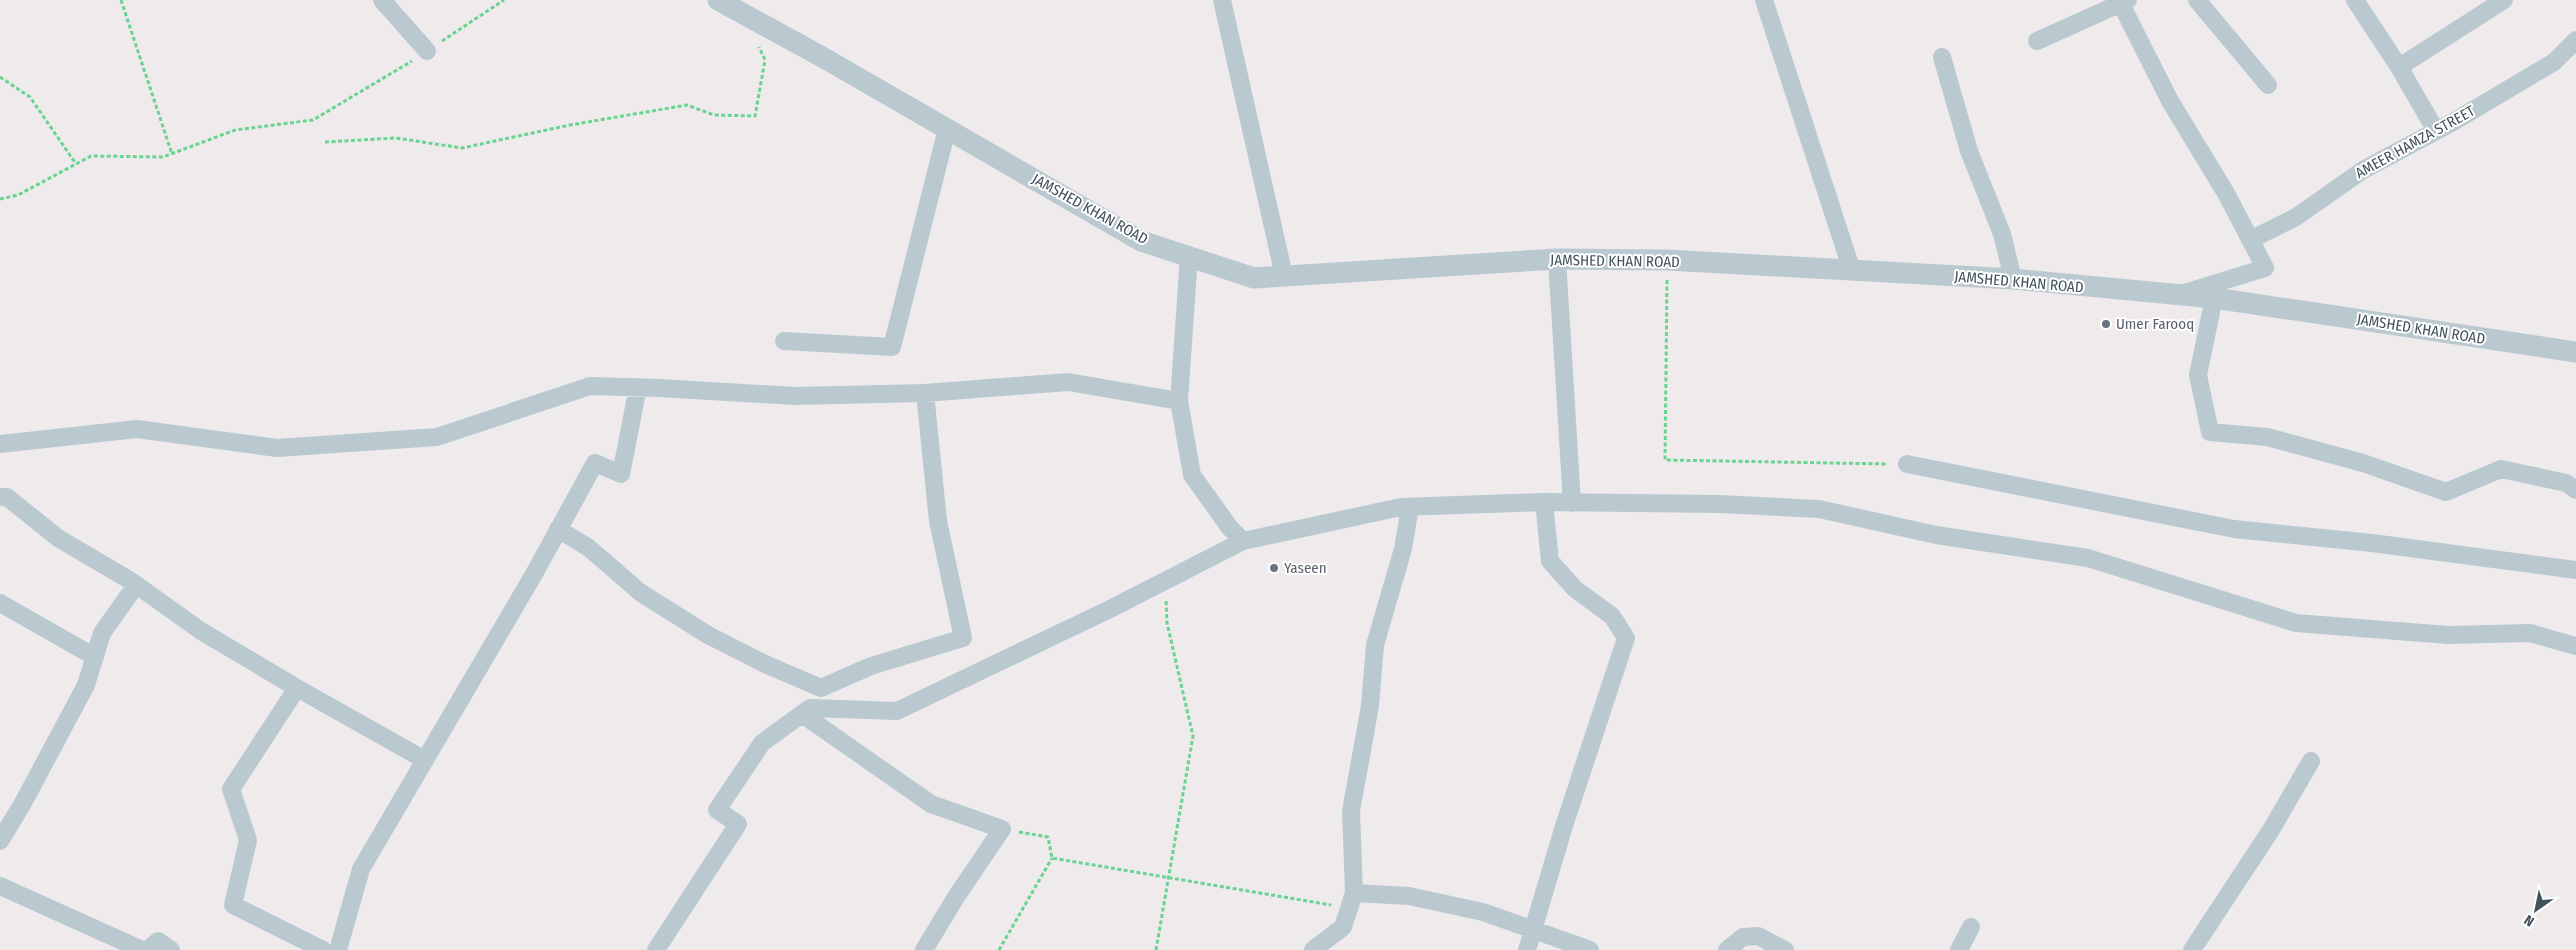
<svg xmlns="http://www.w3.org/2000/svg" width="2576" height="950" font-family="'Fira Sans Condensed',sans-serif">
	<rect width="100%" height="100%" fill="#efebec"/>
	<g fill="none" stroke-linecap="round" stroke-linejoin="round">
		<!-- path -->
		<path stroke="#69d391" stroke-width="3" stroke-dasharray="4 2.5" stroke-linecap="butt" d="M121,0L172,154
			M442,41L504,0
			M0,77L30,97L76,164
			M325,142L396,138L462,148L570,125L687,105L714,115L755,116L765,60L759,47
			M0,199L18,195L91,156L163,157L235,130L313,120L412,61
			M1667,280L1665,460L1888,464
			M1019,832L1048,837L1052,858L1331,905
			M999,950L1052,858
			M1156,950L1193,736L1167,623L1166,599"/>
		<!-- minor -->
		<path stroke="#bac9d0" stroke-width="18" d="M382,0L427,51
			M1222,0L1284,276
			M1764,0L1852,271
			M2197,0L2268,85
			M2355,0L2399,67L2436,131
			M2121,4L2170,101L2227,195L2265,268L2181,294
			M2037,41L2128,0
			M1942,57L1969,151L2002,234L2013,279
			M2399,67L2504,0
			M2250,240L2296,217L2363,170L2453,122L2554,62L2576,40
			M1189,256L1179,401L1192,475L1230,528L1243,541L1401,507L1544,502L1550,561L1575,589L1612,616L1626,638L1564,826L1527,950
			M1557,259L1572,503
			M2214,298L2198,375L2210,432L2267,437L2363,463L2446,492L2501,469L2566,483L2576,490
			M784,341L892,347L947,129
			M0,444L137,429L277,448L437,437L590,386L659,388L795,396L925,393L1068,382L1179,401
			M1907,464L2234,529L2372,543L2576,570
			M0,497H7L58,538L131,581L201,631L297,688L425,760
			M1544,502L1720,504L1819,509L1936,535L2088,558L2296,623L2448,635L2530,633L2576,646
			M558,529L589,548L641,593L708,635L765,664L821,688L871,666L963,638L938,521L925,393
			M0,603L95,657
			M297,688L231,789L248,840L233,905L323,950
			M802,714L931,804L1002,829L956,897L924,950
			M0,841L23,803L86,685L102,633L136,585
			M0,886L142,950
			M1354,893L1409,896L1483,912L1590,950
			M148,950L158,941L171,950
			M338,950L361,869L534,574L595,463L621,474L638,387
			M656,950L738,824L717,810L762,743L810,708L897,711L1110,609L1243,541
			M1313,950L1343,927L1354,893L1351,811L1370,706L1375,645L1403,549L1410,507
			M1727,950L1743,937L1758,936L1785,950
			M1959,950L1971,927
			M2192,950L2271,830L2311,761"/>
		<!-- tertiary -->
		<path stroke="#bac9d0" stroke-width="21" d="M718,0L824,58L1141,241L1254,278L1557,259L1667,260L2013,279L2214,298L2576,352"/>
	</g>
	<!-- markers -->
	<g fill="#6b7280" stroke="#fff" stroke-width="2">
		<circle cx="2106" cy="324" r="5"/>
		<circle cx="1274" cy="568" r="5"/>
	</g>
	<g text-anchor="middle" stroke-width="4" stroke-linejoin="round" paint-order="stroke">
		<!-- street labels -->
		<g font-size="15" fill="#42525b" stroke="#fff">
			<text transform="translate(2415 142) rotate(-29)" y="5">AMEER HAMZA STREET</text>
			<text transform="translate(1090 209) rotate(29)" y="5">JAMSHED KHAN ROAD</text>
			<text transform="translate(1615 261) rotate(1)" y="5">JAMSHED KHAN ROAD</text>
			<text transform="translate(2019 282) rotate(5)" y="5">JAMSHED KHAN ROAD</text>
			<text transform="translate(2421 329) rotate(9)" y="5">JAMSHED KHAN ROAD</text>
		</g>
		<!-- worship labels -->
		<g font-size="15" fill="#5b616d" stroke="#fff" text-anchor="start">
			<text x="2116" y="329">Umer Farooq</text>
			<text x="1284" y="573">Yaseen</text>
		</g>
	</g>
	<!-- north arrow -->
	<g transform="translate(2536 910) rotate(213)" stroke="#ffffff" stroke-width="4" paint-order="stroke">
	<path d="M0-4L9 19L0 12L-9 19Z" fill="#42525b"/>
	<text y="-8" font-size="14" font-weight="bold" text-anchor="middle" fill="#42525b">N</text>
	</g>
</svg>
